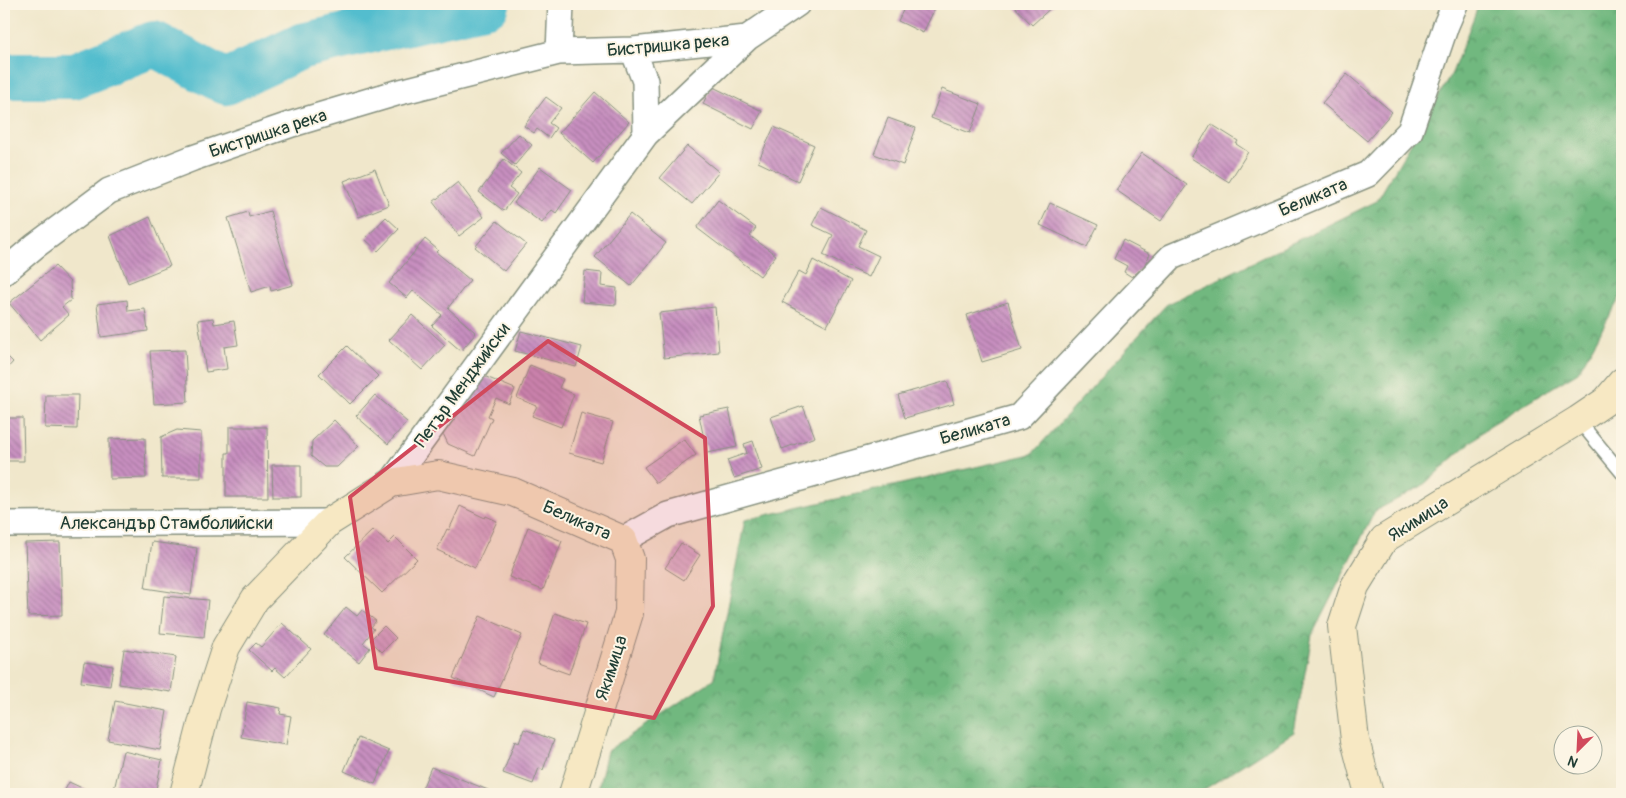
<svg xmlns="http://www.w3.org/2000/svg" width="1626" height="798" font-family="Pangolin,sans-serif">
	<defs>
		<pattern id="forest-crowns" width="20" height="18" patternUnits="userSpaceOnUse" patternTransform="scale(1.25)"><rect width="20" height="18" fill="#71b87f"/><path d="M2 6a3 3 0 1 1 6 0M12 15a3 3 0 1 1 6 0" fill="none" stroke="#5c9769"/></pattern>
		<pattern id="building-back-hatch" width="6" height="6" patternUnits="userSpaceOnUse" patternTransform="scale(1.25)"><rect width="6" height="6" fill="#c88fc0"/><path d="M-1 5l2 2M0 0l6 6M5-1l2 2" fill="none" stroke="#a2769d"/></pattern>
	</defs>
	<rect width="100%" height="100%" fill="#fcf5e5"/>
	<filter id="ink" filterUnits="userSpaceOnUse"><feTurbulence type="fractalNoise" baseFrequency=".02" numOctaves="2"/><feDisplacementMap in="SourceGraphic" scale="10" xChannelSelector="R" yChannelSelector="G"/><feConvolveMatrix kernelMatrix="1 2 1 2 8 2 1 2 1" color-interpolation-filters="sRGB"/></filter>
	<filter id="wash" filterUnits="userSpaceOnUse"><feTurbulence type="fractalNoise" baseFrequency=".0096" numOctaves="4" result="noise"/><feDisplacementMap in="SourceGraphic" scale="20" xChannelSelector="R" yChannelSelector="G"/><feGaussianBlur stdDeviation="1.12" result="paint"/><feColorMatrix in="noise" values="0 0 0 0 0 0 0 0 0 0 0 0 0 0 0 0 0 1.4 0 .05"/><feComposite in="paint" operator="in"/></filter>
	<g filter="url(#wash)">
		<rect width="100%" height="100%" fill="#f0e7cb"/>
		<!-- forest -->
		<path fill="url(#forest-crowns)" stroke="#487a5a" d="M1479,4H1622V294L1578,372L1489,426L1422,486L1375,511L1312,635L1294,732L1197,794H597L607,751L714,679L745,520L1032,454L1166,305L1377,201L1452,73Z"/>
		<g fill="none" stroke-linecap="round" stroke-linejoin="round">
			<!-- river -->
			<path stroke="#52bdce" stroke-width="46" d="M4,76H73L154,44L226,82L302,46L487,4"/>
		</g>
		<g id="blocks">
			<!-- building -->
			<path fill="url(#building-back-hatch)" d="M906,4H937L923,33L898,21Z
				M1012,4H1055L1032,25Z
				M1347,74L1392,112L1367,141L1322,103Z
				M711,86L762,111L753,129L703,104Z
				M942,89L981,104L970,133L931,118Z
				M595,92L629,122L593,163L559,133Z
				M546,97L561,108L549,123L556,128L549,138L537,129L534,133L524,126Z
				M888,118L916,128L903,165L874,154Z
				M1211,124L1238,141L1236,144L1248,152L1229,182L1191,158Z
				M774,127L814,145L798,181L758,162Z
				M519,134L532,145L515,165L501,153Z
				M687,146L719,172L692,204L660,178Z
				M1142,153L1187,185L1161,221L1116,190Z
				M504,159L521,173L509,188L517,194L504,211L479,192Z
				M540,167L572,190L556,213L552,210L542,223L514,203Z
				M375,169L389,205L359,217L344,181Z
				M458,182L484,217L459,236L433,202Z
				M718,200L756,228L750,236L776,255L760,276L697,228Z
				M1050,203L1098,225L1087,247L1040,225Z
				M821,207L866,230L858,246L879,256L869,277L823,255L833,235L812,225Z
				M270,211L293,285L271,291L270,286L251,292L228,218L248,212L249,217Z
				M630,214L666,243L631,286L595,257Z
				M150,217L170,266L128,283L110,236Z
				M386,217L399,229L378,251L365,239Z
				M497,221L526,244L504,271L475,247Z
				M425,239L438,250L436,252L470,280L448,308L476,333L461,351L432,326L442,315L413,291L407,298L389,283Z
				M1123,240L1150,254L1144,266L1132,277L1124,272L1127,266L1114,259Z
				M813,260L851,281L827,326L782,302L799,271L806,275Z
				M55,266L70,282L71,300L62,307L69,315L40,340L9,303Z
				M585,271L602,273L601,286L617,288L616,305L582,302Z
				M127,300L128,311L145,309L148,331L101,337L97,304Z
				M1008,302L1022,350L982,362L967,315Z
				M715,307L719,352L664,358L659,313Z
				M412,315L445,345L422,370L389,340Z
				M213,318L214,324L234,321L238,345L224,347L227,369L206,372L198,320Z
				M521,331L582,347L576,367L515,351Z
				M347,346L378,376L350,404L319,374Z
				M185,350L188,402L154,404L150,351Z
				M4,353L13,362L4,372Z
				M530,365L563,379L559,388L574,394L561,427L532,416L537,406L517,398Z
				M479,374L515,389L509,404L496,398L488,416L492,418L475,456L448,444L440,427Z
				M947,381L954,404L905,418L898,395Z
				M46,395H78L77,429L45,428Z
				M375,395L407,422L388,444L356,416Z
				M803,406L815,437L782,449L771,417Z
				M729,409L737,447L707,453L699,415Z
				M581,413L613,422L601,462L569,453Z
				M4,418H23L24,461H4Z
				M334,420L359,446L337,467H324L311,456L312,441Z
				M229,427H267L268,497H226V453H229Z
				M177,430L201,432V478H162L161,437Z
				M145,438L146,478L110,479L109,439Z
				M684,439L696,455L656,483L644,467Z
				M753,441L762,469L734,478L727,460L747,453L744,444Z
				M272,465H301V497H273Z
				M460,506L485,518L486,516L497,521L475,568L437,550L447,529L449,530Z
				M528,527L562,541L543,590L509,577Z
				M373,530L388,544L395,537L417,559L382,593L345,557Z
				M60,542L62,615L28,616L25,543Z
				M152,542L197,548L191,595L145,588Z
				M681,543L700,555L684,580L665,568Z
				M164,596L208,600L204,637L160,633Z
				M346,607L357,616L362,610L376,621L371,627L374,629L363,643L370,648L359,662L324,635Z
				M555,613L586,624L569,674L538,663Z
				M480,616L522,635L494,697L453,678Z
				M282,623L311,649L285,677L275,668L272,671L249,650L256,643L261,647Z
				M384,626L396,638L382,652L370,640Z
				M124,649L176,657L171,692L119,684Z
				M84,662L113,666L110,686L81,682Z
				M115,701L167,711L160,750L108,740Z
				M247,702L281,708L280,714L291,716L286,745L241,737Z
				M524,729L554,740L543,770L539,768L533,784L503,773L515,741L519,743Z
				M358,738L389,751L375,784L344,771Z
				M123,751L162,760L155,794H113Z
				M431,767L488,790L487,794H420Z
				M69,782L95,794H63Z"/>
		</g>
	</g>
	<g filter="url(#ink)">
		<use href="#blocks" fill-opacity="0" stroke="#889280" stroke-width="1"/>
		<g fill="none" stroke-linecap="round" stroke-linejoin="round">
			<!-- lane casing -->
			<g stroke="#889280" stroke-width="15">
				<path id="lane" d="M1578,420L1622,473"/>
			</g>
			<!-- street casing -->
			<g stroke="#889280" stroke-width="28">
				<path id="street" d="M633,50L645,81L646,134
					M559,52L561,4
					M4,272L35,246L109,191L193,158L292,124L396,93L559,52L633,50L747,38
					M391,483L646,134L747,38L797,4
					M4,524L329,522
					M623,540L668,515L1019,417L1171,257L1368,174L1410,131L1446,25L1455,4"/>
			</g>
			<!-- secondary casing -->
			<g stroke="#889280" stroke-width="30">
				<path id="secondary" d="M184,794L206,709L226,647L255,599L329,522L391,483L438,475L513,492L623,540L630,559L629,613L573,794
					M1369,794L1355,740L1342,626L1355,586L1384,539L1578,420L1606,401L1622,382"/>
			</g>
			<!-- lane -->
			<use href="#lane" stroke="#fff" stroke-width="12"/>
			<!-- street -->
			<use href="#street" stroke="#fff" stroke-width="25"/>
			<!-- secondary -->
			<use href="#secondary" stroke="#f7e8c3" stroke-width="28"/>
		</g>
	</g>
	<!-- marked area -->
	<path fill="#d1495b" fill-opacity="0.2" stroke="#d1495b" stroke-width="4" stroke-linejoin="round" d="M548,341L705,438L713,606L654,718L376,668L350,497Z"/>
	<g text-anchor="middle" stroke-width="4" stroke-linejoin="round" paint-order="stroke">
		<!-- street labels -->
		<g font-size="18" fill="#1f3d34" stroke="#fcf5e5">
			<text transform="translate(668 45) rotate(-5)" y="6">Бистришка река</text>
			<text transform="translate(268 133) rotate(-18)" y="6">Бистришка река</text>
			<text transform="translate(1313 197) rotate(-23)" y="6">Беликата</text>
			<text transform="translate(462 385) rotate(-54)" y="6">Петър Менджийски</text>
			<text transform="translate(975 429) rotate(-16)" y="6">Беликата</text>
			<text transform="translate(1418 519) rotate(-33)" y="6">Якимица</text>
			<text transform="translate(577 520) rotate(24)" y="6">Беликата</text>
			<text x="166" y="529">Александър Стамболийски</text>
			<text transform="translate(611 668) rotate(-72)" y="6">Якимица</text>
		</g>
	</g>
	<!-- margin -->
	<rect width="1626" height="798" fill="none" stroke="#fcf5e5" stroke-width="20"/>
	<!-- north arrow -->
	<g transform="translate(1578 750) rotate(204)"><circle r="24" fill="#fcf5e5" stroke="#a4ab9e"/>
	<path d="M0-4L9 19L0 12L-9 19Z" fill="#d1495b"/>
	<text y="-8" font-size="14" font-weight="bold" text-anchor="middle" fill="#1f3d34">N</text>
	</g>
</svg>
